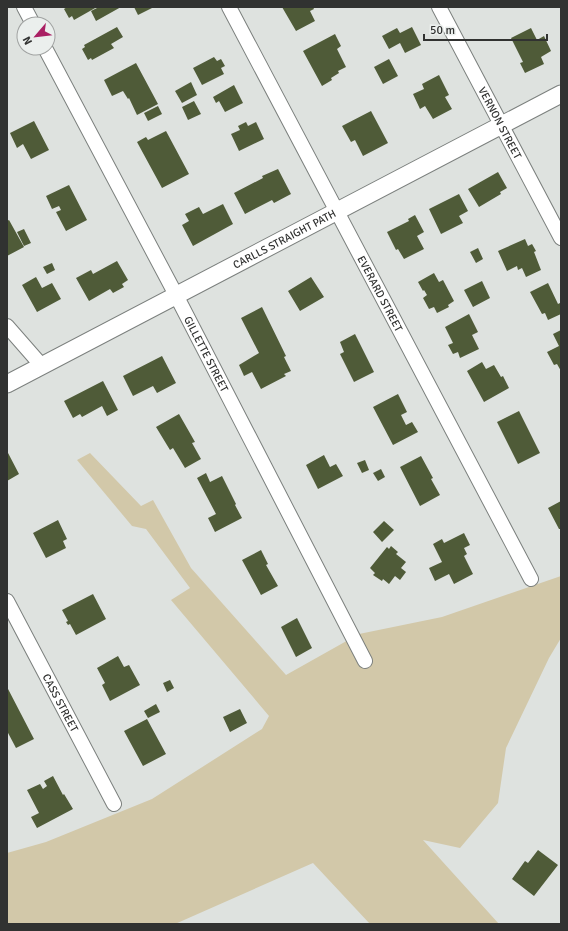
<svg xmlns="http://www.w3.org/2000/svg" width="568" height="931" font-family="Signika,sans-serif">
	<rect width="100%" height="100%" fill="#dee2df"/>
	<!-- green -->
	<path fill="#d2c8a9" d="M90,453L141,506L153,500L191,568L286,675L359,634L442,617L561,576V638L549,658L506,748L498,803L460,848L423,840L499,924H370L313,863L175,924H7V853L46,842L152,799L262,729L269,716L171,600L190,588L146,529L132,526L77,460Z"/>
	<!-- building -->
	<path fill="#4f5b38" d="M67,7H97L74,20L72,16L69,18L64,9Z
		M99,7H121L96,21L91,11Z
		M134,7H154L138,15Z
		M282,7H313L314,9L310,11L315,21L296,31Z
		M117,27L123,37L111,44L114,48L92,60L91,58L88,60L82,49L85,47L84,45Z
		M412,27L421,45L405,53L400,43L389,49L382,36L397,28L400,33Z
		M531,28L537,40L544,36L551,51L541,57L544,64L525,73L520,63L523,62L511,38Z
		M335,34L341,46L337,49L346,67L338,71L339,73L331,78L332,80L322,86L303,51Z
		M214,57L217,61L221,59L225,66L221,68L224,74L202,85L193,68Z
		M389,59L398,76L383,84L374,67Z
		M136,63L158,104L137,115L129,98L128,99L123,91L112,96L104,80Z
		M439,75L449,95L445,97L452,109L433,119L425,106L420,109L413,94L424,89L422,84Z
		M191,82L197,95L182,103L175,91Z
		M234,85L243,103L225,112L219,101L216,103L213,97Z
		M194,101L201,114L188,120L182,107Z
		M158,106L162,114L148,121L144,113Z
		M371,111L388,143L363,156L355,140L351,142L342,126Z
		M34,121L49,150L31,159L23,144L17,148L10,133Z
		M246,122L248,126L256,122L264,139L239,151L231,134L240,130L238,126Z
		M166,131L189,174L162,188L137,142L146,137L148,140Z
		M278,169L291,194L274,203L272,200L245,214L234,193L263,178L262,176Z
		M498,172L507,188L500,192L501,194L479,207L468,189Z
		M69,185L87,220L66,231L56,212L61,210L59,206L52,209L46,196Z
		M459,194L468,211L459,216L463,223L441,234L429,209Z
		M223,204L233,224L193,246L182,225L189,221L185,214L199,207L203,214Z
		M415,215L424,232L417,236L424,249L404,259L398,249L396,250L387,232L409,221L408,219Z
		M9,220L24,247L7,256V221Z
		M24,229L31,243L24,246L17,232Z
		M525,239L528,246L532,244L536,251L534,252L541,270L526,277L522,268L518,270L517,266L507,271L498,251Z
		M478,248L483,259L476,263L470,252Z
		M117,261L128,280L122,284L124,287L113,293L110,289L89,301L76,278L91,270L93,274Z
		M52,263L55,270L47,274L43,267Z
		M434,273L439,282L443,280L454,301L448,305L449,307L437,313L434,307L429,309L423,298L427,295L424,290L423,291L418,282Z
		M36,277L42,288L52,283L61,299L37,312L22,285Z
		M311,277L324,297L300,311L288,291Z
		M482,281L490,298L473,307L464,290Z
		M548,283L558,304L560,303L561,304V314L548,320L545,313L542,314L530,292Z
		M262,307L286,356L284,357L291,371L284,374L286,376L261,389L252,372L244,376L239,365L259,353L241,318Z
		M469,314L478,332L472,335L479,349L460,358L458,352L453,354L448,345L453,343L445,327Z
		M561,330V371L557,364L554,365L547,352L559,346L553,334Z
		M355,334L374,372L354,382L340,354L344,352L340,342Z
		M162,356L176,383L157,393L153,386L133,396L123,376Z
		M482,362L486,369L494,365L501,377L503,376L509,388L484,402L467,371Z
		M103,381L118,410L107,416L102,406L82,417L80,414L73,418L64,401Z
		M398,394L407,412L401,415L406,425L412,422L418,432L393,445L373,407Z
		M519,411L540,453L518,464L497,422Z
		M179,414L195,442L192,443L201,459L185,468L173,448L170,450L156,427Z
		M7,451L19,474L7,481Z
		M324,455L330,467L336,464L343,476L318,489L306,465Z
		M421,456L433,478L431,479L440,495L420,506L400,467Z
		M365,460L369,470L362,473L357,463Z
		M381,469L385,477L378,481L373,473Z
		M206,473L210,482L222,476L236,504L235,505L242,518L215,532L208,518L216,514L197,478Z
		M561,501V529H559L548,508Z
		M58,520L67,539L63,541L66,548L46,558L33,533Z
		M384,521L394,530L382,542L373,532Z
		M464,533L470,545L464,548L467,554L464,556L473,574L454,584L449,574L435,581L429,568L442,562L433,544L442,539L444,543Z
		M391,546L398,552L396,554L406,562L401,568L406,572L400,580L395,576L389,584L383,579L382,581L373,575L375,573L370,568L387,547L389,549Z
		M261,550L268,564L266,565L278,586L261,595L242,560Z
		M93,594L106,619L76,635L70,624L68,625L66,622L68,621L62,610Z
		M297,618L312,648L296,657L281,627Z
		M118,656L124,667L129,665L140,685L110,701L102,685L105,683L97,668Z
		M170,680L174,688L167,692L163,683Z
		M7,687L34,739L16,748L7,731Z
		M156,704L160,712L148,718L144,711Z
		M240,709L247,723L230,732L223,717Z
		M147,719L166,754L143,766L124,731Z
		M53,776L63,795L64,794L73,809L37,828L31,817L39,813L27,790L40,784L43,789L47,786L44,781Z
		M538,850L558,865L534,896L512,879L525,861L528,863Z"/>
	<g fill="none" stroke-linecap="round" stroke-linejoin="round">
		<!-- minor casing -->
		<g stroke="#7c807e" stroke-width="16">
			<g id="minor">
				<path d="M24,7L33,24"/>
				<path id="s1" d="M229,7L531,579"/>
				<path id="s2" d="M439,7L561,238"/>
				<path id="s3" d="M45,48L176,295L365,661"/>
				<path d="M7,326L42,366"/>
				<path id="s4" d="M7,601L114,804"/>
			</g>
		</g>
		<!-- tertiary casing -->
		<g stroke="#7c807e" stroke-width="19">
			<g id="tertiary">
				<path id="s5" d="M7,384L561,94"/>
			</g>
		</g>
		<!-- minor -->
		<use href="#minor" stroke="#fff" stroke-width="14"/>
		<!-- tertiary -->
		<use href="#tertiary" stroke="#fff" stroke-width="17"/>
	</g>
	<g text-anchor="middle" stroke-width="4" stroke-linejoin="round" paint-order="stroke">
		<!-- street labels -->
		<g font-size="11" fill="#313231" stroke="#ebefed">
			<text dy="4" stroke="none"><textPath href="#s2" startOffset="131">VERNON STREET</textPath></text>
			<text dy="4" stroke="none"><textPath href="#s5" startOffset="313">CARLLS STRAIGHT PATH</textPath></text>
			<text dy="4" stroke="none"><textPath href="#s1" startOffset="324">EVERARD STREET</textPath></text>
			<text dy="4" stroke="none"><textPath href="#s3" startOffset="346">GILLETTE STREET</textPath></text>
			<text dy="4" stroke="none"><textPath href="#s4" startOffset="115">CASS STREET</textPath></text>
		</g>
	</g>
	<!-- border -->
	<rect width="568" height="931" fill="none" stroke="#313231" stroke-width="16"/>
	<!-- north arrow -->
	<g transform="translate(36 36) rotate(242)"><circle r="19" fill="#ebefed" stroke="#a1a3a2"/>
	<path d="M0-3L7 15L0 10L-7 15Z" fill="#aa2064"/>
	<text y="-6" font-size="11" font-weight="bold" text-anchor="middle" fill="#313231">N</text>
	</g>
	<!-- scale -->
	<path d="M424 34v6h123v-6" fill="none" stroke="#313231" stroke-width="2"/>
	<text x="430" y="34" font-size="12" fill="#313231" stroke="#ebefed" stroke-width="3" paint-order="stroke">50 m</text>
</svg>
